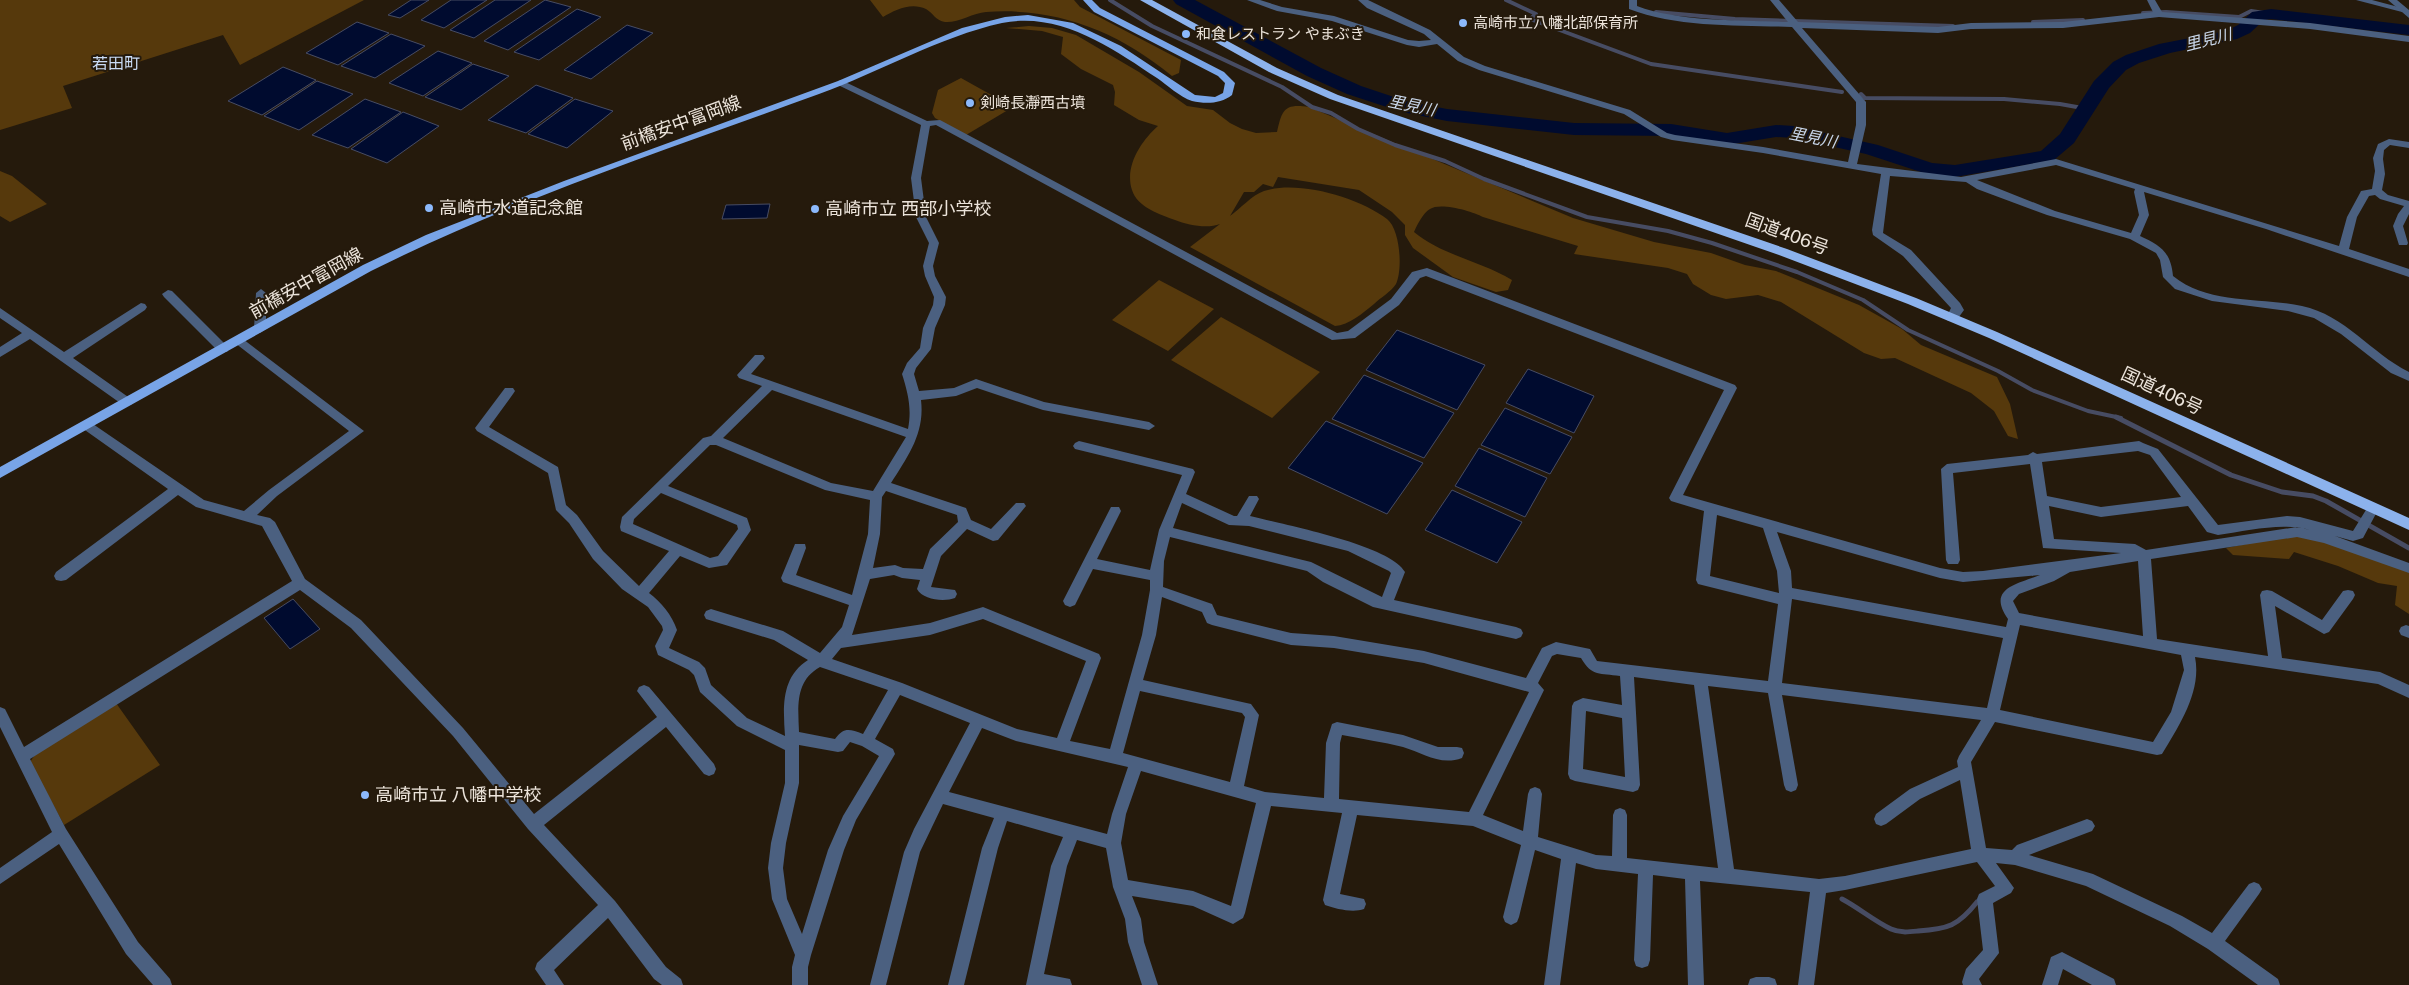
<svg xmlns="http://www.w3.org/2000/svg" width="2409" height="985" font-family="'Public Sans','Noto Sans JP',sans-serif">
	<rect width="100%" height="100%" fill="#251a0c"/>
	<!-- green -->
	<path fill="#56390c" d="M0,0H364L240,65L223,35L63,86L72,108L0,130Z
		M870,0H1074L1080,7L1181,60L1179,73L1172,76C1118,31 1056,7 986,12C973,13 958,23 945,22C936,21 933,13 926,9C911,2 895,10 883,17Z
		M1029,26L1052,28L1076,35L1139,72L1187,106L1213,110L1230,123L1242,129L1256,133L1277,132C1282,110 1284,103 1309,107L1573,218L1654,242L1711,253L1745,265L1776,271L1859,305L1902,329L1921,345L1997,377L2010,404L2018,439L2008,436L1994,411L1971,393L1895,358L1881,359L1864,353L1781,302L1758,295L1726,299L1711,295L1693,284L1687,274L1668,268L1574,254L1578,246L1483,217C1472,211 1440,202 1430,209C1423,213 1417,225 1414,232C1441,255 1481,261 1512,280L1508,290L1496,292L1453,277L1413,248L1405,235V225L1392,212L1359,190L1278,177L1273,187L1263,184L1254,192H1244L1230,216C1240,209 1252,195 1264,191C1298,180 1358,197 1387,219C1400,229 1403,269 1396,284C1392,291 1380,298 1374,304C1363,313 1349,325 1335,326L1190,247L1220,224C1207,229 1188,225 1175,220C1161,215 1137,207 1132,190C1124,166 1142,140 1158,126L1139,120L1114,105L1115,92L1113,85L1081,69L1061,54L1063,37L1042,31L1006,28Z
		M961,78L1013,107L966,135L935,118L932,113L938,90Z
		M0,171L12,176L47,204L10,222L0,216Z
		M1159,280L1214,309L1168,351L1112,320Z
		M1221,317L1320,372L1272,418L1171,360Z
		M2290,535L2316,537L2409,569V614L2395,605L2397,586L2378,583L2338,566L2294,552L2289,559L2233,555L2226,548Z
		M116,703L160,765L64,825L30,762L36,753Z"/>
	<!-- water -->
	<path fill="#000b2f" stroke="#474c63" d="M411,0H429L400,18L388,15Z
		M451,0H487L444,28L421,20Z
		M495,0H531L474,38L450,30Z
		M545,0L571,7L508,50L484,41Z
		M577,9L601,17L539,60L514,52Z
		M357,22L389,33L338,65L306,53Z
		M627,25L653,33L591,79L564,70Z
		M391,34L425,46L375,78L341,66Z
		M438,51L472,63L423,96L389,83Z
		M473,64L509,76L461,110L425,97Z
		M283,67L316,80L262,115L228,101Z
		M317,81L353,94L299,130L264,116Z
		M536,85L573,98L526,133L488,120Z
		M365,99L401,112L348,148L312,135Z
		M575,99L613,111L567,148L528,134Z
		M403,112L439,126L387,163L351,149Z
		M770,204L767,218L722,219L726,205Z
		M1397,330L1485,365L1457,410L1366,370Z
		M1528,369L1594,396L1574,433L1506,403Z
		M1364,375L1454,413L1424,458L1332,419Z
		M1505,408L1572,437L1550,474L1481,445Z
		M1326,421L1423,463L1387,514L1288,468Z
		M1479,448L1547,478L1525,517L1455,486Z
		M1452,490L1522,522L1497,563L1425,530Z
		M293,599L320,629L290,649L264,618Z"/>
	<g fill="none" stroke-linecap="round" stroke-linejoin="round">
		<!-- stream-far1 -->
		<path stroke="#474c63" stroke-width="4" d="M1110,0L1152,26L1282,87L1312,107L1331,113L1358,129L1395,145L1445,161L1484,179L1587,217L1668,231L1712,243L1797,272L1863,300L1908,330L1998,371L2032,390L2088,411L2121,418
			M1506,0L1536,14L1530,19L1651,64L1842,92
			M1656,12L1735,19L1953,26
			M2143,13L2166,12L2239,17L2251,11L2271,14
			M2033,22L2083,20
			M1861,94L1865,98L2004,99L2060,104L2088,109"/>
		<!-- stream -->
		<path stroke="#474c63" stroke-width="5" d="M2116,417L2231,475L2282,492L2313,496L2326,501L2409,548
			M1842,899C1859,908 1874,921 1891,929C1900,933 1908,932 1918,931C1948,929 1958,926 1977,902"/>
		<!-- river -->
		<path fill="#000b2f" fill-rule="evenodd" d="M1173,0H1195L1321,68L1361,86L1406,101L1447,109L1574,123L1671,124L1727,133L1776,125L1794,126L1878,145L1932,163L1955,165L2041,151L2060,134L2094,81L2113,62L2126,55L2159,44L2226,31L2238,25L2252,12L2271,9L2409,25V35L2271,19L2264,20L2250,33L2237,39L2170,53L2139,63L2126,70L2109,88L2074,143L2054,160L1955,177L1930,175L1866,154L1794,138L1776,137L1727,145L1671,136L1574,135L1447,121L1402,112L1347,94L1307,76L1176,4Z"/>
		<!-- minor -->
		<path fill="#4b6080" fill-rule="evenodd" d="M1247,0H1260L1282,7L1334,16L1408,40L1419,41L1431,40L1424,34L1367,8L1358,0H1368L1430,30L1464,57L1485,66L1630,110L1667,133L1675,135L1763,147L1848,162L1856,125V102L1792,27C1740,25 1678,28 1629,9V0H1637V6C1679,22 1742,20 1788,22L1770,0H1779L1798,22L1938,27L1971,23L2063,22L2153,12L2147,0H2155L2162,12L2310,23L2409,36V42L2310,29L2159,17L2063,28L1971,29L1938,33L1802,28L1866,102V125L1857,164L1961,177L2056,159L2339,246L2347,217L2360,193L2361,191L2372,189L2375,171L2373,158L2378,144L2389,139L2409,142V148L2390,145L2384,150L2383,159L2385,174L2382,190L2388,195L2409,201V214L2403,226L2408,243L2407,245H2399L2393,226L2398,214L2404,206L2380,199L2375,195L2369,196L2357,217L2349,249L2409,269V277L2266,229L2144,192L2149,215L2140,236C2160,245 2171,252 2173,276C2209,305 2260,297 2302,306C2345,315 2371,353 2409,372V381L2391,373L2341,334L2314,318L2288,311L2212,301L2175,289L2163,277L2160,260L2156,253L2130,239L2047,215L1977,189L1966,182L1890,176L1883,233L1911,250L1960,303L1964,310L1956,321H1948L1946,318L1951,308L1903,256L1873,235L1872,230L1881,174L1763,153L1672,140L1661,137L1624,114L1479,70L1458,61L1437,44L1419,47L1407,45L1332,21L1277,11ZM2056,165L2135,189L2134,192L2139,215L2131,233L2055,211L1977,180Z
			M2356,0H2372L2406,9L2402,12Z
			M841,80L927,121L940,120L1337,333L1348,331L1391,299L1412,272L1427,268L1735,385L1737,388L1683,495L1940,568L1963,572L1983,571L2121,553L2043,548L2030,464L1953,473L1960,560L1958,564H1948L1946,560L1941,469L1947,464L2028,455L2033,452L2037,454L2139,441L2143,443L2158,449L2218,525L2287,516L2300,517L2353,531L2369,505H2377L2379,508L2363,538L2353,541L2335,536L2409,563V573L2324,543L2297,537L2151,559L2157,639L2268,656L2260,595L2262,591L2267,590L2272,591L2322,620L2343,591L2348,590L2353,591L2355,595L2353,599L2329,632L2324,634L2275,606L2282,658L2380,672L2409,685V698L2378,684L2195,657C2202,691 2179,726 2162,754L2157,755L1995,722L1971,762L1986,848L2012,850L2017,845L2087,819L2092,821L2095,826L2092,831L2029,855L2093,874L2182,916L2212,933L2249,884L2254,882L2259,884L2262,889L2259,894L2225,941L2278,979L2280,985H2258L2208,949L2170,926L2086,886L2015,865L1996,863L2014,888L2011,893L1993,903L1999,953L1979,979L1982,985H1963L1962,982L1966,969L1983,950L1977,899L1979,894L1995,886L1977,862L1845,890L1826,893L1814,985H1798L1810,892L1700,881L1704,985H1688L1685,879L1653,875L1650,960L1648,966L1642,968L1636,966L1634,960L1638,874L1596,869L1576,863L1560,985H1544L1561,859L1535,850L1519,917L1517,922L1511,925L1505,922L1503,917L1521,845L1473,826L1357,815L1340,894L1364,899L1366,904L1364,909C1353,913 1336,909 1325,905L1323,900L1342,813L1271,806L1245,913L1243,918L1233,924L1193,906L1132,896L1141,919L1144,942L1158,985H1142L1128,942L1125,919L1113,887L1106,848L1077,840L1067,866L1044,974L1070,979L1072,985H1026L1051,866L1063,837L1007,821L998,848L964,985H948L982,848L994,818L943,804L920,852L886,985H870L904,852L914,829L970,723L900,695L875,739L893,749L895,754L856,820L844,850L811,955L808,967V985H792V967L795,955L772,899L768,868L771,843L785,783V750L737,726L700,692L694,675L689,670L658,655L655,646L663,630L662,626L648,607L622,589L593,559L569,523L556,510L548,473L477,431L475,428L505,388H513L515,391L513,394L489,427L558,467L566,505L577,515L603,551L639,586L669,551L621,531L620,527L622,517L703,438L711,436L762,386L739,378L737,375L755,355H763L765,358L751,374L908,429C912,409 908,393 902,374L907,363L920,348L923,328L933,305L934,297L925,276L923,266L929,243L916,217L911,178L921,125L838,85V81ZM936,125L1332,340L1355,338L1399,305L1420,278L1426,276L1724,390L1669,498L1671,501L1704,511L1696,580L1698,584L1778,604L1768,681L1597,661L1590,649L1556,642L1542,648L1526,678L1424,651L1334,636L1291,633L1217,615L1212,604L1163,587L1164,561L1170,537L1307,571L1323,582L1373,607L1516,639L1521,637L1523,633L1521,629L1516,627L1394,600L1405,572C1391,545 1281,524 1250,516L1259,499L1257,496H1249L1237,516H1234L1186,494L1195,472L1193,469L1079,441L1075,443L1073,446L1075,449L1182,475L1159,530L1150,570L1097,559L1121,511L1119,507H1111L1063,601L1065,605L1070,607L1075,605L1093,569L1150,580V590L1142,635L1110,749L1070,741L1101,658L1099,654L983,607L930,623L852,635L870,579L894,575L902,578L920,580L917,589C923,600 944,602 955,598L957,594L955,590L931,587L941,556L967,529L993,541L998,540L1026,506L1024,503H1016L991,529L971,520L966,508L891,483C908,456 925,433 921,400L956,396L977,388L1043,410L1149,430L1155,426L1149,422L1044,402L976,379L954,388L919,391L914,374L916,368L931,349L935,328L945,305L946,297L935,276L933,266L939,243L926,217L921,178L930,126ZM772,390L906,437L873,491L831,483L723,438ZM710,445H716L825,490L870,500L868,534L852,595L796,575L806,548L805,544H795L781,578L783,582L849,605L842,627L820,653L783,631L711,609L706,611L704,615L706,619L774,640L808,660C781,677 783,707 785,736L747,718L711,685L705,668L699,662L669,648L677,630C672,615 661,602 649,593L680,556L709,568L727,565L751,530L747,518L668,486ZM2138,451L2150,455L2181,497L2101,507L2047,496L2042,462ZM886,491L957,515L958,522L930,549L923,569L903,568L895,565L873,568L880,534L882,497ZM661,493L737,525L738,529L718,556L710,558L633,524L634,519ZM1182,503L1229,525L1249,526L1348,551L1389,571L1391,573L1382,597L1311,562L1173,528ZM2049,506L2101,517L2188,506L2207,532L2218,535C2248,531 2281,522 2310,530L2297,527L2146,550L2135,544L2054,539ZM1717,515L1763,528L1777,571L1779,593L1710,576ZM1777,532L1940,578L1963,582L2040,575C2018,584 1986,588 2008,619L2006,627L1792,588L1791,571ZM2138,561L2143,636L2019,613L2013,601L2019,594L2054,581L2070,572ZM1162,597L1202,612L1207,623L1212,625L1291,645L1334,648L1424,663L1529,692L1469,812L1339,799L1340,743L1342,735C1362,739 1383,742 1403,747C1423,753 1440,766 1462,758L1464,753L1462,748L1457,747H1438L1403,735L1337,722L1332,724L1326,743L1324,798L1265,792L1244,786L1259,715L1251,704L1143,680L1156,635ZM1792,599L2003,638L1987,708L1782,683ZM983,619L1086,661L1057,738L1017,729L902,683L832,659L841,648L930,635ZM2020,625L2181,655L2184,670L2171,712L2153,742L2000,710ZM1557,654L1581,658C1592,677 1600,673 1620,676L1622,705L1583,698L1574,702L1572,706L1568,774L1570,779L1575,781L1633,792L1638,790L1640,785L1634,677L1694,685L1718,868L1627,858V815L1625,810L1620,808L1615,810L1613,815L1612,856L1596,855L1538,837L1542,794L1540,789L1535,787L1530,789L1528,794L1523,831L1483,815L1544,690L1538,683L1552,656ZM820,667L888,690L863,734C849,729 844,727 835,739L799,732C798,706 795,681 820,667ZM1708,686L1768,693L1784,785L1786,790L1791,792L1796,790L1798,785L1782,695L1981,720L1959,756L1957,761L1958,767L1910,789L1876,814L1874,819L1876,824L1881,826L1886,824L1920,799L1960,780L1971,849L1845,876L1819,879L1734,869ZM1140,691L1242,713L1245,717L1230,782L1123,753ZM1586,711L1622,718L1625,777L1583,769ZM982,728L1016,741L1128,767L1112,814L1107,834L949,792ZM850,742L862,746L879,756L843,816L828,850L802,934L787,899L783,868L786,843L799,783V745L838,752L843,751ZM1141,771L1256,803L1231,906L1193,891L1128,880L1121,843L1126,814Z
			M168,290L172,291L227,346L229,349L227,352H219L164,297L162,294Z
			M141,303L145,304L147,307L145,310L73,358L131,399L133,402L131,405H123L30,339L0,357V347L22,333L0,318V308L64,352Z
			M239,336L364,431L277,496L257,515L270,518L275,522L305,579L361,620L463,728L534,814L657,717L637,691L639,687L644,685L649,687L714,764L716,769L714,774L709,776L704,774L666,727L544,825L615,901L666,967L681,979L683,985H662L654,979L608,918L554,970L564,985H546L535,969L537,963L598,905L528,829L453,736L351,628L300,590L30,759L66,829L138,942L170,979L172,985H153L126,954L59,844L0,884V868L52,832L0,727V707L5,709L24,747L292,581L262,526L196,507L178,495L66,580L61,581L56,580L54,576L56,572L168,489L82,428L80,425L82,422H90L204,500L244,511L269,490L349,431L235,343L233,340L235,337Z
			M2406,625L2409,626V638L2401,635L2399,631L2401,627Z
			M2062,952L2114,979L2116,985H2092L2063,969L2058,985H2042L2051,957Z
			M1756,977H1769L1775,979L1777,985H1748L1750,979Z"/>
		<!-- tertiary -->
		<path fill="#4b6080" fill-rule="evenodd" d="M2388,0H2397L2409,10V18Z
			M261,289L266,293V329L260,333L254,329L256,293Z"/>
		<!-- primary -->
		<path fill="#78a4e7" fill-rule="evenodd" d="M1083,0H1092L1100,8L1224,72L1235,83L1232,95C1221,104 1205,104 1192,101C1180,97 1167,85 1157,78C1112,48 1060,11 1002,23C939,37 880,72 819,94C669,149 515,199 371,271L0,478V467L363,265L426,235L564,181L838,81L962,28L1005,17L1028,15L1073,23L1121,46L1195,95L1215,97L1223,93L1225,83L1218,76L1094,12Z"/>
		<!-- trunk -->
		<path fill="#8cb2ec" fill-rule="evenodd" d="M1140,0H1152L1277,68L1338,95L1787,249L1916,298L1997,332L2409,518V530L1989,338L1908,304L1779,255L1330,99L1269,72Z"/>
	</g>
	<!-- markers -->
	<g fill="#8cb9fc" stroke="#251a0c" stroke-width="2">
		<circle cx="1463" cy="23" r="5"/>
		<circle cx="1186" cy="34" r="5"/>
		<circle cx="970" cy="103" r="5"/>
		<circle cx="429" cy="208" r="5"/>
		<circle cx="815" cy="209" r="5"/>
		<circle cx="365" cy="795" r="5"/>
	</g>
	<g text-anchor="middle" stroke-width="4" stroke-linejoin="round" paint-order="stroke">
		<!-- far-poi labels -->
		<g font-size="15" fill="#ece4db" stroke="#251a0c" text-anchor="start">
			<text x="1473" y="28">高崎市立八幡北部保育所</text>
			<text x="1196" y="39">和食レストラン やまぶき</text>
			<text x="980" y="108">剣崎長瀞西古墳</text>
		</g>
		<!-- far-water labels -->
		<g font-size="16" font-style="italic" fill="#c9d7eb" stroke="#251a0c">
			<text transform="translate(2208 39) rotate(-14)" y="6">里見川</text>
			<text transform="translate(1412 105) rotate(12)" y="6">里見川</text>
			<text transform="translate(1813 137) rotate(11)" y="6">里見川</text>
		</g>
		<!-- far-quarter labels -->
		<g font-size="16" fill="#cadbf4" stroke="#251a0c">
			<text x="116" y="69">若田町</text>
		</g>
		<!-- street labels -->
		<g font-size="18" fill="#ece4db" stroke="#251a0c">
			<text transform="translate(681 123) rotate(-20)" y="6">前橋安中富岡線</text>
			<text transform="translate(1787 234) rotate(20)" y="6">国道406号</text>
			<text transform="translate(306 283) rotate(-29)" y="6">前橋安中富岡線</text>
			<text transform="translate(2162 391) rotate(25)" y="6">国道406号</text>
		</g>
		<!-- poi labels -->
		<g font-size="18" fill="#ece4db" stroke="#251a0c" text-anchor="start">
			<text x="439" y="214">高崎市水道記念館</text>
			<text x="825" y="215">高崎市立 西部小学校</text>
			<text x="375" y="801">高崎市立 八幡中学校</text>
		</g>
	</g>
</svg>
